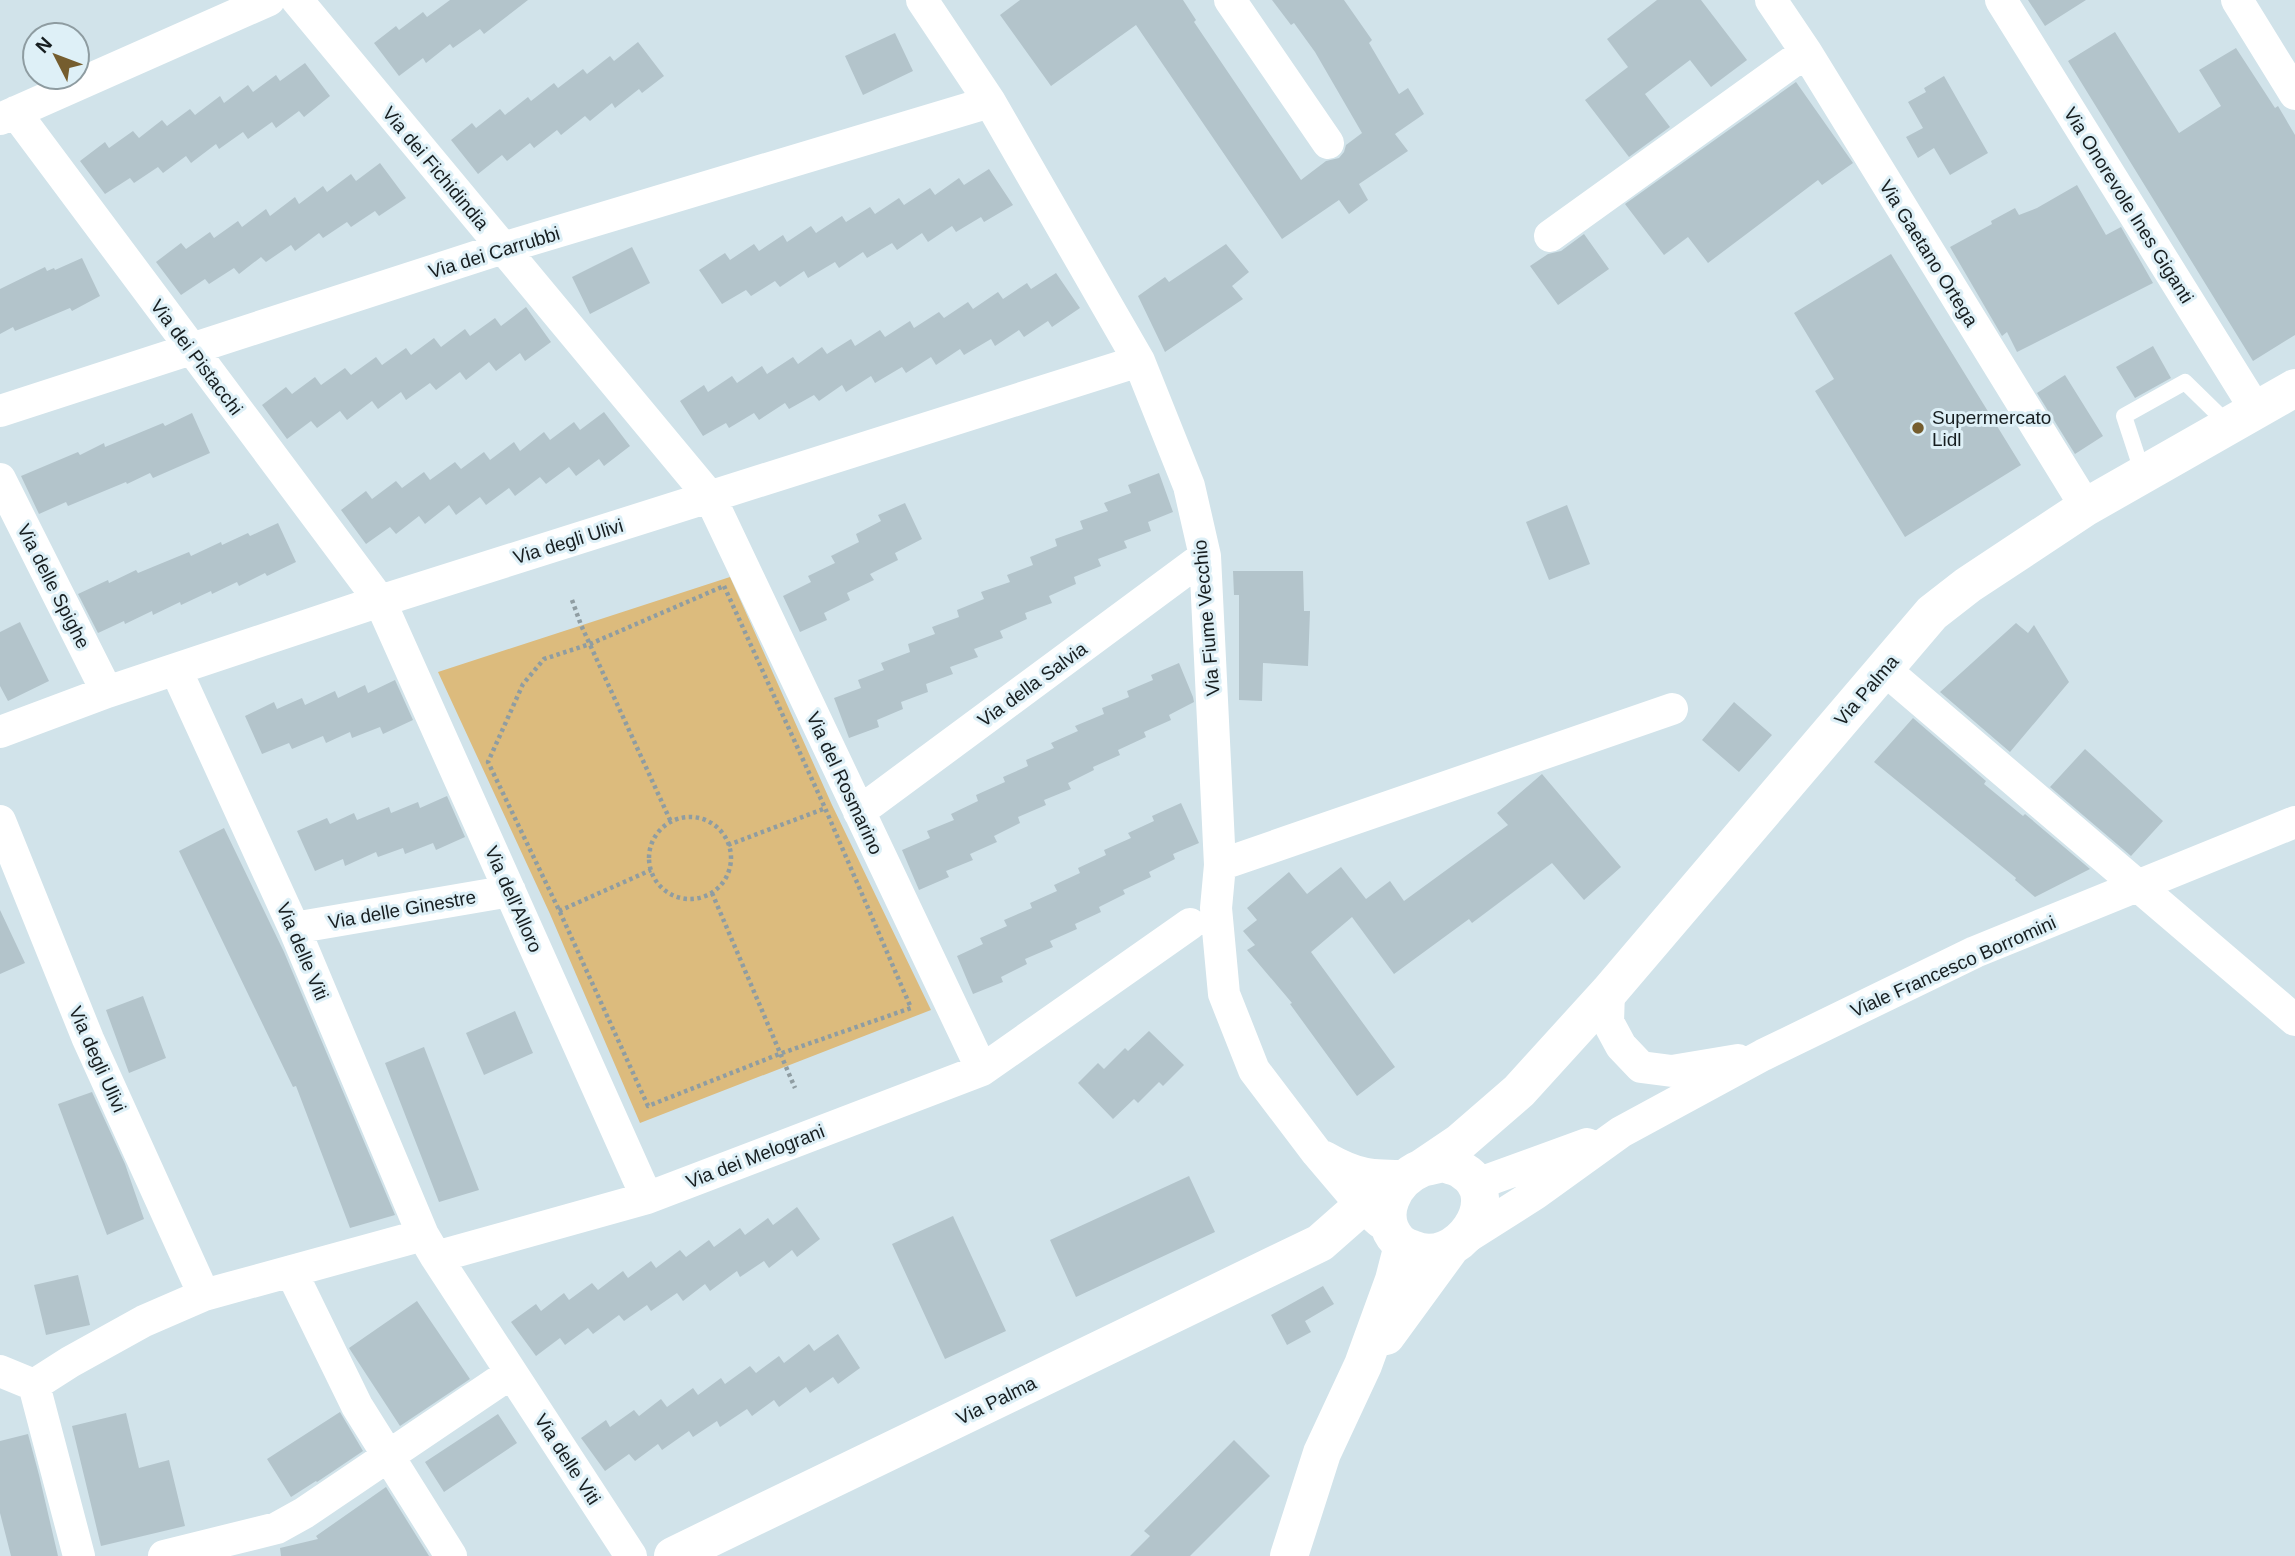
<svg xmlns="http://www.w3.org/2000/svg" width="2295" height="1556" font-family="Arial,sans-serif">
	<rect width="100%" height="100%" fill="#d1e3ea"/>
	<!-- green -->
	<path fill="#dcbb7d" d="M730,577L832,805L931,1010L640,1123L550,914L438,672Z"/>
	<!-- building -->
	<path fill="#b3c4cb" d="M450,0H528L484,34L480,29L453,48L450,44L426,63L423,58L399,76L374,43L396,26L399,30L423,12L427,17Z
		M1020,0H1183L1196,20L1194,22L1301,180L1326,161L1339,158L1344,152L1346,145L1362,133L1315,52L1294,23L1291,25L1272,0H1344L1372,40L1369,43L1399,94L1408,88L1424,114L1395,134L1408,151L1359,184L1368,200L1349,214L1339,200L1282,239L1136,25L1051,86L1000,15Z
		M1657,0H1701L1747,60L1711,87L1690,60L1645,94L1670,127L1629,157L1585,100L1628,67L1607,39Z
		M2028,0H2086L2045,26Z
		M2115,32L2179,133L2221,106L2199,70L2236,48L2275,108L2278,106L2295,135V335L2253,361L2068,61Z
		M895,33L913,71L863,95L845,56Z
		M638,42L664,76L642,93L639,89L615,108L612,103L590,121L585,116L561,135L557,130L534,148L530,143L507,161L502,155L478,174L451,140L472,123L476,128L500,109L505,115L528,97L531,101L554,83L558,88L583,69L587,74L610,56L614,61Z
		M305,63L330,96L304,117L299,111L276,128L272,122L248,139L243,132L219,149L216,144L191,163L186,156L163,173L158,167L134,183L130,178L105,194L80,161L105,142L109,148L133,131L139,138L162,120L167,126L190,109L195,115L220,96L224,103L248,85L253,92L276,75L280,81Z
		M1944,76L1988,153L1950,175L1934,148L1918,158L1906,137L1923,128L1908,102L1926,92L1924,88Z
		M1796,82L1853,163L1822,185L1818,180L1708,263L1688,237L1664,255L1625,204Z
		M380,163L406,198L379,216L375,211L351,227L347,222L323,238L319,233L295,251L291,245L266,262L261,257L239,274L234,268L209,284L205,279L181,295L156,262L181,243L186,249L210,232L214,238L238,221L242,227L266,209L270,216L295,197L299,204L323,186L327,192L351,174L356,181Z
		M989,169L1013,205L984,222L981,217L956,232L952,226L928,242L922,233L897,250L892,243L867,258L863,252L839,268L835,262L808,278L804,271L780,287L775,281L751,296L746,290L722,304L699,270L725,253L730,260L754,244L759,251L783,235L787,242L811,226L816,233L842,216L846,222L870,207L875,214L899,198L904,205L930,188L935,195L959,178L964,185Z
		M2077,185L2106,235L2121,227L2153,283L2017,352L2007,332L2002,336L1950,247L1992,224L1991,221L2015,208L2019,215L2037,208Z
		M1584,234L1609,269L1558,305L1530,266L1548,254L1561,251Z
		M1226,244L1249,272L1232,286L1243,299L1165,352L1138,296L1165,277L1169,282Z
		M632,247L650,283L590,314L572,277Z
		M1891,254L2021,465L1905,537L1815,391L1834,379L1794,313Z
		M82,258L100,296L72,311L70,308L15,331L13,327L0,334V289L45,267L47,271L54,268L55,270Z
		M1056,273L1080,308L1052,327L1048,321L1024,337L1019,330L995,346L991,339L964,355L960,349L936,365L931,357L906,373L902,367L875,383L871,376L846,392L842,385L819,401L814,395L789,409L785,403L759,420L754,413L729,428L726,423L703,436L680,401L704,385L708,392L732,376L737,383L762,366L767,374L793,357L798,364L822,347L827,354L851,339L855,346L880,330L885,337L910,321L914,328L939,312L944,318L968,302L973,309L998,292L1003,299L1027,283L1031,289Z
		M526,307L551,342L525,361L520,353L496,371L489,362L466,380L460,372L436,390L430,383L406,400L401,392L378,409L372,401L347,420L340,411L317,428L311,421L287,439L262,405L286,387L292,394L315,377L321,385L345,368L351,375L376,357L382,365L406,348L411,355L434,338L441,347L465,329L470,336L495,318L501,326Z
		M2153,346L2171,378L2135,398L2116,367Z
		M2065,375L2103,436L2075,454L2037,393Z
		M604,412L630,446L604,466L599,459L576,476L569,467L546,484L540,477L515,496L509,488L486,505L480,497L456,515L449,505L425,524L419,516L396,534L390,527L366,544L341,510L366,491L372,499L396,481L402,488L424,472L430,480L455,462L461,469L484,452L490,460L514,442L520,451L544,432L550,440L574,422L580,430Z
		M192,413L210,453L153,478L150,473L127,484L126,482L68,506L66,502L39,514L21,476L78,452L80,455L104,443L105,447L163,423L165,426Z
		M1159,473L1173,512L1148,522L1151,531L1124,541L1127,548L1098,559L1101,566L1074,577L1076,584L1049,596L1052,603L1025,613L1027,619L1000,631L1003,638L974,649L978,657L950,667L953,674L926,684L928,692L901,702L903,709L877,720L879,727L849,738L834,698L861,688L858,680L884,670L881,663L910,652L908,644L935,634L932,627L959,617L957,610L984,599L981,592L1010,582L1007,575L1033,565L1030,557L1057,546L1055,539L1083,529L1080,521L1108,511L1104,503L1131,493L1128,485Z
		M905,503L922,539L895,553L898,560L870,574L874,580L847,593L850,600L824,613L827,620L800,632L783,596L811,582L808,576L835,563L831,556L859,542L856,534L881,521L878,515Z
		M1567,505L1590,564L1549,580L1526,522Z
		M278,523L296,562L267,576L265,573L239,586L237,582L212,594L211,591L181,605L180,602L153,615L152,611L125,624L124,621L98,633L78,594L108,580L109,583L136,570L138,573L189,552L191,556L221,542L222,545L248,533L250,536Z
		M1233,571H1303L1304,611H1310L1308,666L1263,663L1262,701L1239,700V595H1234Z
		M20,622L49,681L8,701L0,686V632Z
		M2016,623L2028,633L2034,625L2069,682L2010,752L1940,692Z
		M1179,663L1193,697L1194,702L1169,715L1171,720L1144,732L1146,737L1118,750L1120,755L1093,767L1094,770L1068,783L1071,789L1044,800L1046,805L1018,817L1020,823L994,836L997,842L970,854L973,860L946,871L949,877L919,890L902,850L930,838L927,831L954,820L951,814L978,801L976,795L1005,782L1003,777L1028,766L1026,760L1054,748L1051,743L1078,731L1075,726L1104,714L1102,708L1129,697L1127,691L1153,680L1151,675Z
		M395,680L413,720L383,734L380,727L352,738L350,732L326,743L323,736L292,749L289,743L262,754L245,716L274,702L277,709L302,698L305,705L335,691L338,698L365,685L368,693Z
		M1734,702L1772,735L1739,772L1702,740Z
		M1913,718L1986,781L1984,784L2023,816L2025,814L2090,869L2035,897L2015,880L2016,878L1874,762Z
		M2085,749L2163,821L2131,856L2050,787Z
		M1542,774L1621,867L1584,900L1552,863L1472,923L1469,919L1394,974L1352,917L1311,952L1395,1067L1357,1096L1290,1004L1292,1003L1247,950L1255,945L1243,931L1257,920L1247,908L1289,872L1307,894L1341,867L1366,899L1390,881L1404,901L1508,825L1497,813Z
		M447,796L465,837L436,850L433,843L405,854L403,848L378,857L376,852L345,866L343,859L315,871L297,831L327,818L330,824L354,813L357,820L389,807L391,813L418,802L420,808Z
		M1181,803L1199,843L1173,854L1175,859L1149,872L1151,877L1123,890L1125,894L1099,907L1101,912L1075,924L1077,929L1050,941L1053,947L1025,959L1027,964L1001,977L1003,982L973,994L957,956L983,944L980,938L1007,926L1004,920L1032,908L1030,903L1057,891L1054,885L1080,873L1078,868L1106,855L1104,850L1131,838L1128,833L1154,821L1152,816Z
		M224,828L284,952L395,1215L350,1228L296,1086L293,1087L179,851Z
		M0,910L25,963L0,974Z
		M143,996L166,1058L129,1073L106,1010Z
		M515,1011L533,1053L484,1075L466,1033Z
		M1149,1031L1184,1065L1163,1086L1159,1082L1138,1103L1134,1099L1113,1119L1078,1083L1098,1063L1104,1069L1125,1048L1128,1051Z
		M424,1047L479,1190L439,1202L385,1063Z
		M92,1092L125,1164L144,1219L107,1235L58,1104Z
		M1189,1176L1215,1232L1076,1297L1050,1240Z
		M797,1207L820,1239L797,1257L792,1250L769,1268L764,1261L740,1277L737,1271L710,1291L705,1284L683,1301L677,1293L651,1311L647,1305L624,1321L619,1315L593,1334L588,1328L565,1345L560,1338L536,1356L511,1322L536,1304L541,1311L564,1293L569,1300L592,1283L598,1290L623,1271L628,1278L651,1261L656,1268L680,1250L686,1257L709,1240L714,1247L740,1228L745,1235L768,1218L773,1225Z
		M953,1216L1006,1331L945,1359L892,1244Z
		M78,1275L90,1325L46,1335L34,1285Z
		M1323,1286L1334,1304L1305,1321L1311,1332L1287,1345L1271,1315Z
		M417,1301L470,1379L400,1426L349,1348Z
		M838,1334L860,1368L838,1384L833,1377L810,1393L806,1387L779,1407L774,1400L752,1416L747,1409L720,1427L717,1421L693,1437L689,1431L662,1450L658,1444L635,1461L629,1454L605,1471L581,1438L606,1420L610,1427L634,1410L639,1416L661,1399L667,1407L693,1388L698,1395L721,1378L725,1384L750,1366L756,1373L779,1356L784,1363L809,1344L814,1351Z
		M340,1412L363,1451L317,1482L316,1481L291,1497L267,1459Z
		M126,1413L139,1468L169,1460L185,1526L101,1546L72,1426Z
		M498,1414L517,1443L444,1492L425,1462Z
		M28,1434L39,1475L58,1556H11L0,1513V1441Z
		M1234,1440L1270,1476L1190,1556H1130L1150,1536L1144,1531Z
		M386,1487L429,1556H281L280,1548L318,1539L316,1536Z"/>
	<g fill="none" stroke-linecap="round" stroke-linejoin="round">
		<!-- path -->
		<path stroke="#8f9da2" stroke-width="4.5" stroke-dasharray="3.5 3.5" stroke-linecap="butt" d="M724,586L825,808L911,1008L782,1053L648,1106L559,910L488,762L523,684L544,659L590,644Z
			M572,600L581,625L671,822
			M649 858a41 41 0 1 1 82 0a41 41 0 1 1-82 0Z
			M728,845L826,808
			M712,893L795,1088
			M559,911L651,870"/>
		<!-- lane -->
		<path stroke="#fff" stroke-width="16" d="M2143,474L2124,416L2185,382L2229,425"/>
		<!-- street -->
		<path stroke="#fff" stroke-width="32" d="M297,0L710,497L982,1070
			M922,0L990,102L1139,361L1189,486L1205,556L1220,865L1216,908L1224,994L1254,1070L1317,1153L1362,1206L1380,1222
			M1230,0L1328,143
			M1771,0L1806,52L2086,507
			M2001,0L2256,410
			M2237,0L2295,94
			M15,112L380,601L647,1198
			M0,119L269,0
			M1550,236L1806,52
			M0,411L503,248L990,102
			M0,479L107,692
			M1884,669L2295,1020
			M176,670L294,928L423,1235
			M0,732L107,692L380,601L1139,361
			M859,812L1205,556
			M0,821L88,1039L204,1295
			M1220,865L1672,709
			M294,928L510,891
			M1609,992L1608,1022L1621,1046L1641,1067L1672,1071L1738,1060
			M1325,1157C1358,1176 1371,1176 1409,1176
			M1477,1184L1587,1144
			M1461,1241L1535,1194L1621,1132L1763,1055L1975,952L2295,822
			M436,1257L631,1556
			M291,1271L357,1406L451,1556
			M0,1371L34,1385
			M34,1385L70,1362L144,1321L204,1295L423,1235L436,1257L647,1198L982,1070L1190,924
			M34,1385L79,1556
			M164,1556L277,1528L304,1513L511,1373"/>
		<!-- secondary -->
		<path stroke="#fff" stroke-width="38" d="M1443,1163C1449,1165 1458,1167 1463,1171C1507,1198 1457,1270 1412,1249C1406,1247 1402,1246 1398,1241C1375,1216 1393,1180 1422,1168C1429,1166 1436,1165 1443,1163Z
			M1422,1168L1459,1143L1519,1091L1609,992L1932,613L1968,585L2086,507L2295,388
			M1386,1336L1451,1247
			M673,1556L1320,1243L1362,1206L1405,1178
			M1289,1556L1322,1453L1363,1365L1394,1280L1403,1245"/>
	</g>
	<!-- markers -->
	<circle fill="#755d2e" stroke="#def0f7" stroke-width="2.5" cx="1918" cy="428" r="7"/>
	<g text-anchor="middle" stroke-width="6" stroke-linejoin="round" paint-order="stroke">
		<!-- street labels -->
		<g font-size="19" fill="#171e20" stroke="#def0f7">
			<text transform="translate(436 168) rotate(50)" y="7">Via dei Fichidindia</text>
			<text transform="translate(2129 205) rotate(58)" y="7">Via Onorevole Ines Giganti</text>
			<text transform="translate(494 252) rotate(-17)" y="7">Via dei Carrubbi</text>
			<text transform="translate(1929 253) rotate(58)" y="7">Via Gaetano Ortega</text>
			<text transform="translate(197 357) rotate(53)" y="7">Via dei Pistacchi</text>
			<text transform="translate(568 541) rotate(-17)" y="7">Via degli Ulivi</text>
			<text transform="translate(54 586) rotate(63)" y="7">Via delle Spighe</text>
			<text transform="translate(1206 618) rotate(-95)" y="7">Via Fiume Vecchio</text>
			<text transform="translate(1032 684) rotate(-36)" y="7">Via della Salvia</text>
			<text transform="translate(1866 690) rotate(-49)" y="7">Via Palma</text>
			<text transform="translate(845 783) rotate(65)" y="7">Via del Rosmarino</text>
			<text transform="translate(514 899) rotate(66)" y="7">Via dell'Alloro</text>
			<text transform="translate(402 909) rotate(-10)" y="7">Via delle Ginestre</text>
			<text transform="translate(303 951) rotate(67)" y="7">Via delle Viti</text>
			<text transform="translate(1953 966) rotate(-24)" y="7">Viale Francesco Borromini</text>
			<text transform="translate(98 1059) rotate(66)" y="7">Via degli Ulivi</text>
			<text transform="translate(755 1156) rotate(-21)" y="7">Via dei Melograni</text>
			<text transform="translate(996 1400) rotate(-26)" y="7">Via Palma</text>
			<text transform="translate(568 1459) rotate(57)" y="7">Via delle Viti</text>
		</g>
		<!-- poi labels -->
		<g font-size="19" fill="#171e20" stroke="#def0f7" text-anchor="start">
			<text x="1932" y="424">Supermercato<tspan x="1932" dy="22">Lidl</tspan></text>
		</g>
	</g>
	<!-- north arrow -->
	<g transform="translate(56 56) rotate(312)"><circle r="33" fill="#def0f7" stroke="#8e9ca1" stroke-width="2"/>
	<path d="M0-5L12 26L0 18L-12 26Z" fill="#755d2e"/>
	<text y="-10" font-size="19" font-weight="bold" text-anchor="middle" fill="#171e20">N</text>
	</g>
</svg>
